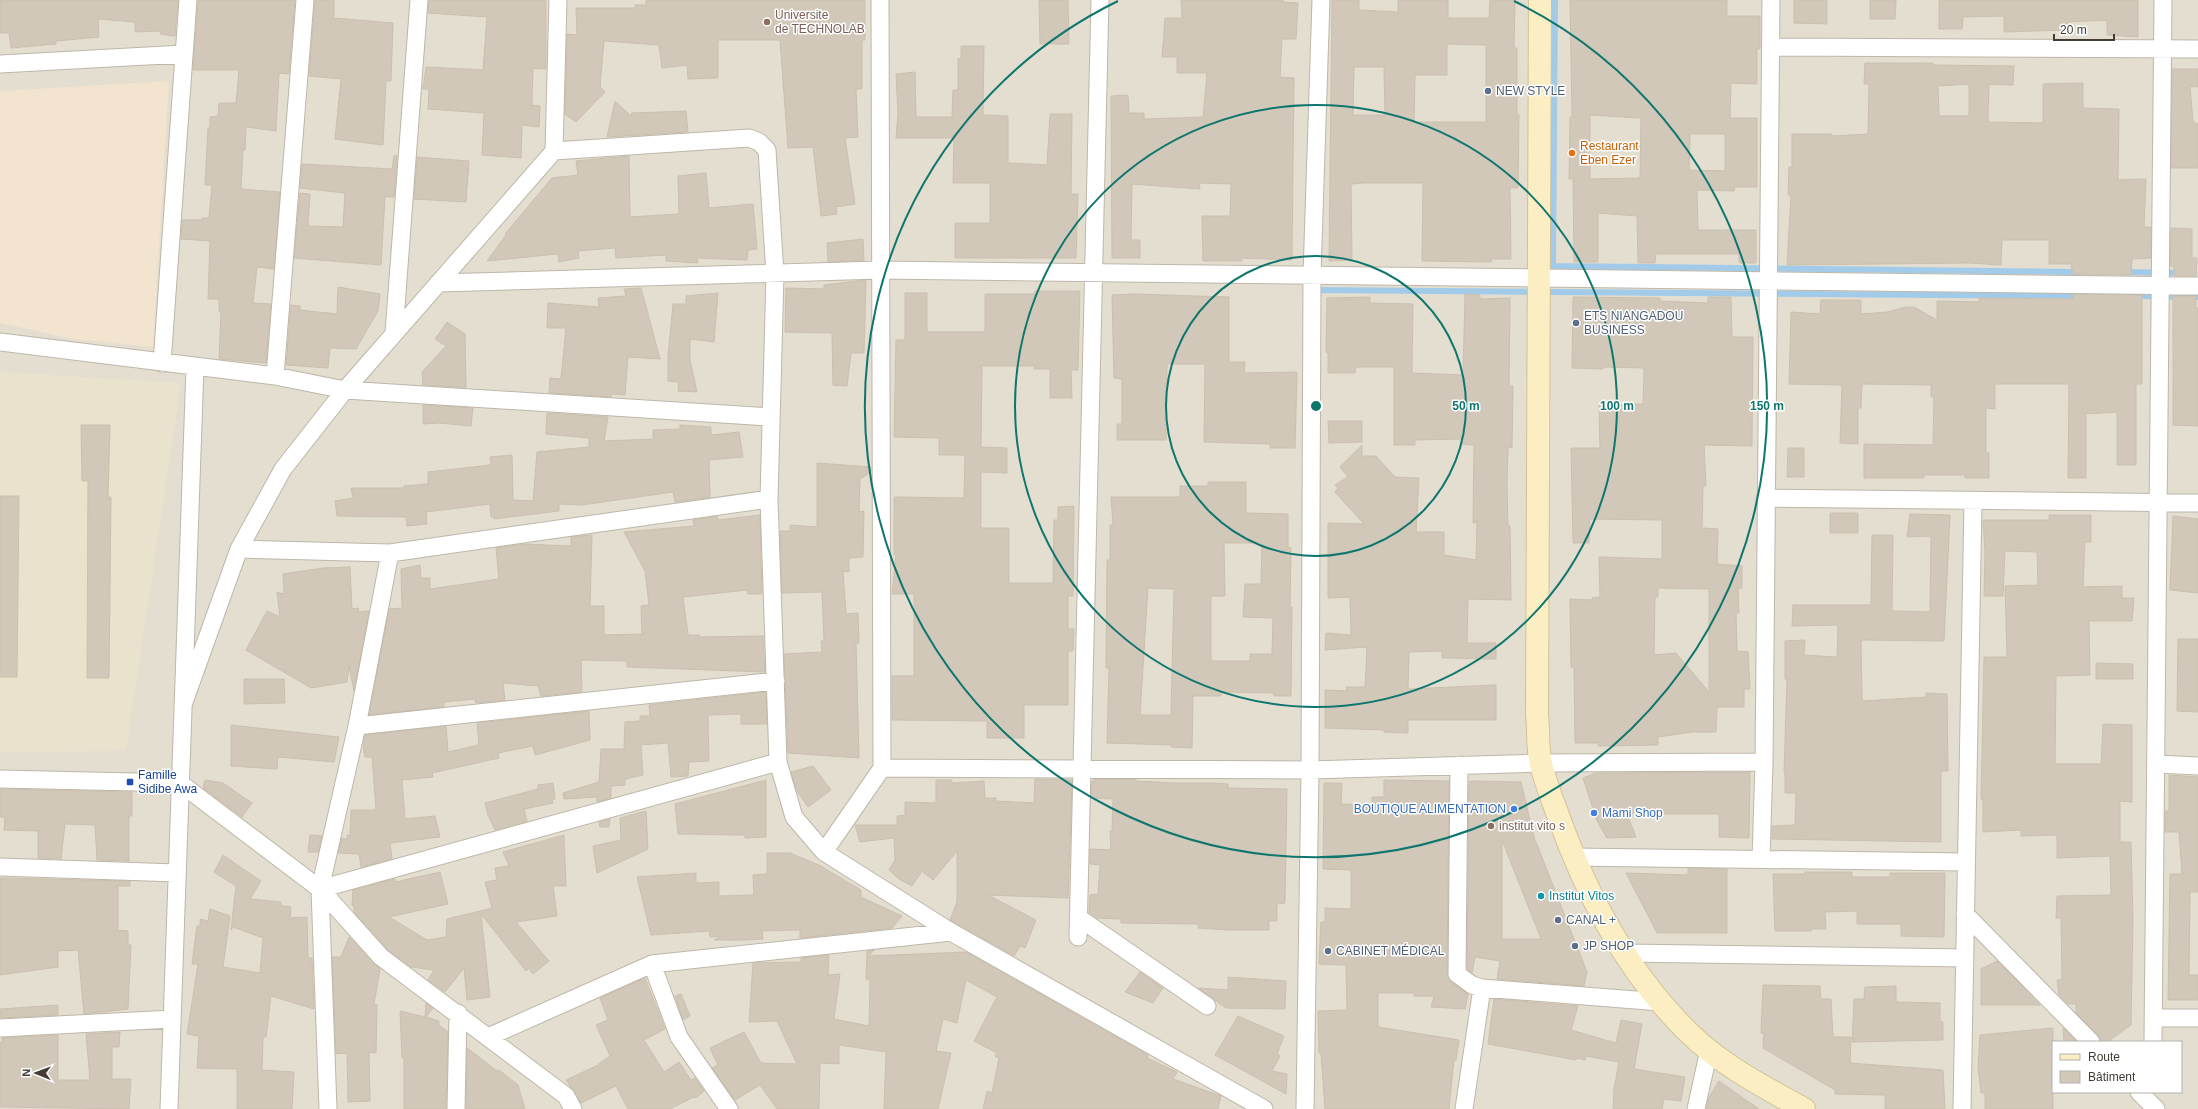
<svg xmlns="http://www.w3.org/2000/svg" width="2198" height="1109" font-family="Arial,sans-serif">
	<rect width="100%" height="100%" fill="#f0ede3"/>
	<!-- residential -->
	<path fill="#e4ded1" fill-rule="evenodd" d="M0,0H2198V1109H0ZM2053,1042H2181V1092H2053Z"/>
	<!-- commercial -->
	<path fill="#f2e4ce" d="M169,81L153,347L73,339L0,323V91Z"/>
	<!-- education -->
	<path fill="#e9e2cd" d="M0,372L181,383L126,751L0,752Z"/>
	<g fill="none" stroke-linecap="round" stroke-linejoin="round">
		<!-- stream -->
		<path stroke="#a2cbea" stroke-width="6" d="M1555,0L1553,266L2080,272
			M2124,272L2180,273
			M1316,290L2080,296
			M2134,296L2198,297"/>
	</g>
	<!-- building -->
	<path fill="#d1c8b9" stroke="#cbc0ad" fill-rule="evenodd" d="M0,0H178L175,36L160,34L161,31L135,32V22L98,19L99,37L56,41V44L11,48L9,33H0Z
		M198,0H295L289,74L279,73L276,131L246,127L245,150H243L241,189L280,192L274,269L257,267L253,303L271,304L266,363L219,359L221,312L219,311V299H208L210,241L181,239L182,220H202V218H209L212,185H205L208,128H210V117L218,116L219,103H236L239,70H193Z
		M315,0H334V18L393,23L391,81H386L383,145L335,139L341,79L309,76Z
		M429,0H546V69L533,68L532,105L540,106L539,127L522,125L521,158L482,155L484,113L428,109L429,89H423L426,67L483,70L487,17L428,13Z
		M646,0H865V40H862V89H856L858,137L845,138L855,204L836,207L837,214L821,216L813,147L788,148L780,40H718V78L688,79L687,65L662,68L659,45L604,41L600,87L605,92L576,122L565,114L567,34L577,35L576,8H635V5H646Z
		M1039,0H1068L1069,44H1040Z
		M1181,0H1283V2L1298,3L1296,39H1282L1280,77L1294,78L1292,260L1242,258V261H1203L1202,216H1230L1231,184L1199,183L1200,189L1132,184L1131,240H1140V258H1112L1111,96L1128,95L1129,113H1144V119L1203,117L1207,73H1177V57H1162L1165,18H1182Z
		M1332,0H1359V10L1398,12V0H1448V18H1489L1490,0H1515L1514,48H1517V115H1519L1518,188H1510L1511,259H1492L1491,262L1422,261L1423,183H1364L1351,184L1352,260L1329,261ZM1447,44L1486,45V122H1415L1414,121L1415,75H1447ZM1354,67H1384L1385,115H1353Z
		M1570,0H1727V16H1760V49H1757V84L1731,83L1730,118H1757V187H1735L1734,191L1697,190L1698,230H1756V263H1739V254H1656L1655,263H1638L1637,216L1598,213V262H1574L1573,179H1569L1570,117H1572ZM1590,115L1641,118L1640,178L1590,179ZM1690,134H1725V171L1689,170Z
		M1794,0H1827V24L1794,23Z
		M1870,0H1896L1895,19H1870Z
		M1939,0H2138V37L2107,35V20L2068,22L2067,30L2004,32V16L1963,17L1962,29H1939Z
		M961,46H984L983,115L1008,116V163L1047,165L1050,114H1072L1071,194H1078L1076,258H955V223H990V183H953L954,138H896L898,113L896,74L915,72L916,117H952L953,90H958V59L961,58Z
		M1865,63H1933L1932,65L2014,66L2013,85L1989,84L1988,122L2043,123V84L2083,83V108L2119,109L2118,180L2146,179L2144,227H2151V258L2132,259L2131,275L2073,274L2071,264H2049V240H2002L2001,265L1970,263L1787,265L1791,195H1788L1789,167H1792V134H1832V136L1868,134L1869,84H1864ZM1969,84V116H1939L1938,86Z
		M2172,69H2198V87L2190,86L2193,122L2198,124V168H2171Z
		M615,101L631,116L632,113L686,111L688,132L607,137Z
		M394,156H397L394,197H385L381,265L294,258L300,193L310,194L308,226L343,227L345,193L300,188L302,164L392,169Z
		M629,156L630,217L679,214L678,176L706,173L709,208L753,204L757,249L748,250L747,260L697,258L698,263L666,261V255L616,258L615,248L578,251L579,258L559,262L558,254L487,261L506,235L505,234L552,178L578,175L576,161Z
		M417,157L469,161L466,202L414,199Z
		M2171,228L2192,229V258H2197L2196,276H2174V266H2170Z
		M863,239L864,260L828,262L827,243Z
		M866,280L864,353H851L847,386L833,385L832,333L785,332L786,288L824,289V285Z
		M338,287L380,294L378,311L356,349L330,348L328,368L286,365L291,305L300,306V310L337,314Z
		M641,288L660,359L628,357L625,395L612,394L611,397L549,393L550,378L561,379L566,328H547L548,303L599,307L598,298L626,296L624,289Z
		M1035,291H1080L1078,370H1071L1072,398H1050V369H1034V366H982L981,447L1007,448V473L981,472V528H1009V583H1053L1054,520H1058V507L1074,506L1073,596H1068V629H1074L1073,651H1068V705H1024V738H987V721L892,720V676H914V594H892L896,555H894V497L964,498L965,455H939V438L894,437L896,340H905V293H927V332H985V294H1035Z
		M718,293L714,342L690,339V360L697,392L678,391L679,382L668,381V357L673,304H686V296Z
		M1135,294L1229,297V362H1245L1244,373L1297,372L1295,448H1270V444L1204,442L1205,364H1167L1166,440H1117V424H1122V379L1114,378L1112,295Z
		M1465,294L1480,295V299L1510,298L1509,386H1513L1512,448L1508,447L1507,482L1508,526H1510L1511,600L1468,599L1467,643H1496V659L1442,658V651L1409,652L1408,689L1496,685V720H1408V733L1384,732V730L1325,728V690L1347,691L1346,687H1365L1367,647L1325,650L1326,633L1351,635L1350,597L1328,598V523L1364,524L1335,492L1338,488L1335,485L1348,477L1340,467L1362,445V456H1376L1395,477L1419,478L1416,532H1444V555L1476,560L1477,523H1473L1474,445L1462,444V439L1415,440V445H1394V367H1356L1355,373H1328V353L1326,352L1327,298L1370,297V303L1413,304L1412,373L1463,375Z
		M2073,294L2142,295V384H2136V465H2117V412L2086,414V478H2068L2069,384H1995V409L1986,408V453H1989V478H1965V475H1924V478H1864V444L1933,445L1934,397H1931V385L1862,384L1861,408H1858V444L1840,443L1842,385L1789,384L1791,312L1820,314L1821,300H1861V314L1888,312L1906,307H1914L1937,320V301L1979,302V298L2073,299Z
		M2173,296H2196V308H2198V426L2173,425Z
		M1573,297L1660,298V301L1708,303V297H1731L1732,337H1753L1752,446L1704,445L1706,485L1703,487L1702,528L1718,529L1717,564L1742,566V588H1738L1739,613H1736L1737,651L1748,652L1750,689H1744V707H1717L1716,732H1692L1658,737V745L1598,746L1599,743H1575L1574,667H1571L1570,599L1592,600V598L1600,597L1599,557L1662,559V520L1590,519L1589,543H1573L1571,448H1600L1599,405L1643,404L1644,368L1603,367V369L1572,368ZM1658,588L1709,589V692L1676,653L1654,655L1655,597H1658Z
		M447,322L465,334L466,388L423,385L422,372L446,346L435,339Z
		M423,405L473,408L471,426L439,423L423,424Z
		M547,413L608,417L604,441L653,439V430L680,429V425L711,427V435L739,432L743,457L709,460L710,497L675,502L673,492L582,505L559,504V511L494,519V517H491L490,504L426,512L427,524L407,526L406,517L337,516L335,501L353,498L351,488H404V486L428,484V472L491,465L490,457L512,455L513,500L533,501L537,452L589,447V438L546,434Z
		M1328,421H1362V442L1329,443Z
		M81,425H110L108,497H111L109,678H87L88,481H82Z
		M1788,448H1804V477H1787Z
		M817,463L871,467V472L860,479L859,512L864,511L863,557L849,558V572L843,571L846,614L858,613L859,643H856L859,758L788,753L784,654L822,652L821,641H824L822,592L782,593L780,531H790V525L817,527Z
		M1208,482H1246V513L1288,514V547L1291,548L1290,607H1292L1291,696H1274V693L1221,692V696H1193L1192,748L1171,747V745L1107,743L1109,668H1106L1107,560H1110V525H1113L1111,497H1180V486H1208ZM1224,543H1262L1261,584H1245L1243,617L1273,618L1272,654H1250V661H1211V596H1225ZM1148,588L1174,589L1171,715H1140Z
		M0,496H19L17,677H0Z
		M1830,513H1858V533H1830Z
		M1910,514L1950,515L1944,641L1861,640L1862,697L1863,701L1926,697V693L1947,694L1948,771H1941V842L1772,839V826L1795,825L1796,793H1785V773H1784L1787,679H1785V641L1805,640L1804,655L1837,657L1838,625L1792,626L1793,605H1871L1872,535H1893L1892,611L1930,612L1931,536L1907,537Z
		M760,515L762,594H748L747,590L683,597L688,635H699V637L763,636L765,672L627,667V661L581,660L582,692L541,696L538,686L503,683L505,700L476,703L475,699L444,702V707L369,715L389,609L402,608L401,569L420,565L421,578H430V589L499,579L496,548L524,544L571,546V537L592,535L590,606H604V635L642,634L641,606L649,605L645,571L624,532L694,526L693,520L717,516L718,520Z
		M2049,515H2091V542H2085L2083,587L2122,586V598H2134L2132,621H2089L2090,675L2056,676L2055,764H2101L2103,724L2132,725V802L2120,801V842H2131L2133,919L2131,1025L2107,1042H2101L2098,1035L2076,1013V1004H2068L2059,995L2057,980H2062L2061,918H2056L2057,896L2111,895L2110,856L2057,858V835L2021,836V830L1983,832V799H1981L1984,657H2007L2005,586L2038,585L2037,552L2005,551L2003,596H1984L1985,552L1983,520H2049Z
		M2173,516L2198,519V593L2170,590Z
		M350,567L352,609L359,608L358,612L369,611L354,691L349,666L347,682L311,688L246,650L267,611L280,617L277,592L284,594L283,574L323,568Z
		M2178,639H2198V712L2177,711Z
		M2096,663L2133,664V679H2096Z
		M244,679H284L285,703L244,704Z
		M766,692L767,724H741V714L708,715L709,761L689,762L688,776L671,777L668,743L641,745L643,775L625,779V785L611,786V798L597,802V797L564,799L563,793L599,782L601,749H624L625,722L640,721V716H650L649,705Z
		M589,711L590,740L535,755L533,746L498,753L499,758L432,773L433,777L402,780L405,819L435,816L440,837L390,843L392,859L361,867L359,854L338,853L342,838L347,839V835L350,836L351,810H376L372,757H365L363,746L365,735L446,726L448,752L479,745L477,723Z
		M231,725L339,737L334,762L278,757L277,769L231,766Z
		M813,766L831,790L808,807L797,791L791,772Z
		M1750,772L1749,838L1719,837V814H1627L1636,837L1607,838L1597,821L1583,778L1596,773Z
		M2169,775L2198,777V892H2190L2189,975H2198V1000H2168L2170,874H2182L2179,832H2165V811H2169Z
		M1035,779L1072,780L1068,898L988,895L1036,920L1025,948L1020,946L1014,956L950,920L957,902V851L933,880L922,871L912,886L899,879L889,870L895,860L894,838L860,842L855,825H897V816L905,815V802L936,803V780H952V783L984,781L985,798H996V801L1034,803Z
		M1094,779H1136V781L1172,783H1210L1228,784V788L1287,789L1285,903L1277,904V921H1269V930H1229L1198,928V924L1121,923V919L1097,918L1089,913L1090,895L1098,894L1100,865L1090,864V849L1111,850L1110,831H1112L1113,799L1091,798L1092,781H1094Z
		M205,780L223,783L252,803L242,817L203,788Z
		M766,780V837L745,838V835L678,834L675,804Z
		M1384,780L1449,781L1447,974L1451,982L1468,994L1465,1009L1431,1007L1434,996H1414V993H1378V1027L1459,1040L1456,1060H1454L1449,1109H1325L1321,1053H1319L1318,1011L1347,1010L1346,965L1319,964L1321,922H1325V908L1351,909V870L1323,869L1324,783H1342L1341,804L1372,805V797H1384Z
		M1472,781L1521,782L1534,837L1587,972L1584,986L1497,979L1500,961L1475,957L1472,973L1467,969L1469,782ZM1502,840L1541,939H1502Z
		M553,783L555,799H552L553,803L524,809L527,821L495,830L488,815L485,803L538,789V785Z
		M0,789L132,792V816H129V861L97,860L95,825L65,824L61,859L38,858V831L4,830L5,817H0Z
		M646,811L648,849L597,873L593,846L621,840L620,818Z
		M610,819L609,827H600L599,822Z
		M310,835L322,836L318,852H308Z
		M564,835L566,886H553L557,916L516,922L549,961L533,974L529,968L526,971L481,914L490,997L467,1000L464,968L445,992L428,980L434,970L411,967L388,950L354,912V906L352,905L353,890L395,879V882L440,872L448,904L389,917L427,940L446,937L447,919L492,908L485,882L497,880L495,868L509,866L503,852Z
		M767,853H790L819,865L861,890V897L902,916L892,928L800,938V930L762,931L763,939L741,940H714L721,936L710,937L709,931L651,935L637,877L696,873V883L719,882V896L754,895L753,875L767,874Z
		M223,855L261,881L250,899L281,902V906L291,907L290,918L307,917L308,958H312L314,1009L271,996L266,1037H263L262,1070L294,1072L292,1109H237V1069L197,1068L199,1036L187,1034L198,964H192L197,926H200V919L208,921L210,909L230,916L223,967L260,973L263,938L233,927L231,930L236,886L214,872Z
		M1688,868L1727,869V933H1657L1626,873L1688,875Z
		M1805,872H1852V877H1890V873H1945L1944,937L1901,936V924H1857V911L1825,912L1826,929H1811V931H1775L1773,874H1805Z
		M0,878L130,881V886H118V930L128,931V945H131L128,1009L84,1014L78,950L58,951V967L0,975Z
		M349,937L380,969L374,1004L377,1005L376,1053L369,1052L370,1101L348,1102L347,1053L336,1054L332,957H341Z
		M874,950L869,956L966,952L1148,1055L1147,1058L1177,1072L1173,1079L1221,1096L1218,1109H983L987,1091L992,1093L999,1058L995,1056L997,1053L974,1041L997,997L966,980L957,1023L943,1019L936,1051L951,1053L938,1109H884L886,1052L839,1045V1064L820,1063L819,1109H777L760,1085L735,1100L712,1068L718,1065L710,1048L744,1032L761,1063L797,1064L777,1021L749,1022L753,963L801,962V958L829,955L828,975L840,974L834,1019L869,1026L870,980L866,979L867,951Z
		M1997,961L2015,979L2040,1005H1981V969Z
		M1140,972L1163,988L1153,1003L1125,992Z
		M1228,977L1286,981L1285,1009L1226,1008L1198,988L1228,990Z
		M645,978L665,1029L644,1040L664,1072L679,1062L691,1080L695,1078L704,1091L696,1098L694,1097L670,1109H628L616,1086L581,1103L566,1080L596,1066L610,1056L596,1025L608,1020L600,998Z
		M1763,985L1820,986L1821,999H1831L1833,1037H1851L1850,1063L1943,1070L1945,1109H1885V1095L1835,1094V1090L1763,1048L1764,1033H1761Z
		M1896,986V1002L1940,1003V1021L1943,1022V1040L1852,1042L1854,999H1864L1865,987Z
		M681,994L690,1016L683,1020L675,996Z
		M1494,999L1578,1006L1571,1030L1616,1043L1621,1020L1642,1024L1634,1069L1685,1077L1681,1101L1664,1099L1662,1109H1613L1614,1089L1619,1062L1586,1056L1585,1060L1577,1058L1576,1060L1488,1044Z
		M426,1003L433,1008L426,1017L439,1021V1025L448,1032L446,1109H404V1058H402L400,1011L425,1017Z
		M58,1005V1015L1,1018L0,1009Z
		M1238,1016L1284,1036L1277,1054L1280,1056L1272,1071L1287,1074L1286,1094L1215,1055Z
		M2053,1028V1109H1985V1093H1981L1978,1067L1980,1035Z
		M2063,1028L2077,1042H2064Z
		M120,1032L119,1047H112V1079H131L129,1109L0,1107V1042H3L2,1038L58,1035V1080H90L86,1034Z
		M467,1048L497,1071L499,1070L518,1085L525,1109H466Z
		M1719,1081L1759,1109H1706L1708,1099Z"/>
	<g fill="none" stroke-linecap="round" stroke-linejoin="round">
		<!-- street casing -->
		<g stroke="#beb7a9" stroke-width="19">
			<path id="street" d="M1771,47L2198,49
				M0,64L184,54
				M554,151L749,138L759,142L767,150L775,274L769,499L778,762L794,817L824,852L951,932L1264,1109
				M438,283L880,270L2198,286
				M394,333L419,0
				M0,342L275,376L345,390L770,417
				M162,363L188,0
				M275,376L305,0
				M1765,498L2198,503
				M239,549L390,553L769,499
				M183,705L239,549L283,469L345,390L554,151L558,0
				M357,726L776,681
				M2157,764L2198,766
				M1459,765L1457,974L1472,985L1482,988L1661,1002
				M882,768L1310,770L1541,763L1764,762
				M0,779L180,783L320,889L381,957L566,1096L573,1109
				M824,852L882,768L880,0
				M1573,857L1966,862
				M1761,859L1764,762L1771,0
				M0,867L177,873
				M320,889L778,762
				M1965,914L2091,1042
				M1079,918L1207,1006
				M1078,937L1100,0
				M1625,953L1965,958
				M652,964L951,932
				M2154,1018H2198
				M0,1028L172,1019
				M488,1037L652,964L679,1037L729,1109
				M2153,1042L2163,0
				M2139,1092L2156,1109
				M169,1109L195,367
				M328,1109L320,889L357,726L390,553
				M456,1109L458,1013
				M1305,1109L1310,770L1312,275L1321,0
				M1464,1109L1482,988
				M1696,1109L1709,1050
				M1962,1109L1973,501"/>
		</g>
		<!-- secondary casing -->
		<g stroke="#d1c297" stroke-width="24">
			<path id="secondary" d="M1540,0L1537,715C1539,731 1537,749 1541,764C1545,782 1553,801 1559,818C1587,896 1629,974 1688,1032C1721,1065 1764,1087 1804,1109"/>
		</g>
		<!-- street -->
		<use href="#street" stroke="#fff" stroke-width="17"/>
		<!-- secondary -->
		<use href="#secondary" stroke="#fbeec2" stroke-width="22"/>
	</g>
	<!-- distance rings -->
	<g fill="none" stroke="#0f766e" stroke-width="2">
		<circle cx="1316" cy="406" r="150"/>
		<circle cx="1316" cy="406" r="301"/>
		<path d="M1514 1A451 451 0 1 1 1118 1"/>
	</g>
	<!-- markers -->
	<g fill="#8d6e63" stroke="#fff" stroke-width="1.5">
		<circle cx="767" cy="22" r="4"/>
		<circle cx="1491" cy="826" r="4"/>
	</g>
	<g fill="#5c6f8a" stroke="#fff" stroke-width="1.5">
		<circle cx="1488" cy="91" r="4"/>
		<circle cx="1576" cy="323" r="4"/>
		<circle cx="1558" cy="920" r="4"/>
		<circle cx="1575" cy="946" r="4"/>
		<circle cx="1328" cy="951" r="4"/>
	</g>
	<circle fill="#e8710a" stroke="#fff" stroke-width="1.5" cx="1572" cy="153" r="4"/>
	<rect fill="#1a4fb4" stroke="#fff" stroke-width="1.5" x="126" y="778" width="8" height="8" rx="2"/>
	<g fill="#3f7fe0" stroke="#fff" stroke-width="1.5">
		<circle cx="1514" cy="809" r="4"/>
		<circle cx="1594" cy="813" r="4"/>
	</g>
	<circle fill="#0f9aa8" stroke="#fff" stroke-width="1.5" cx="1541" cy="896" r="4"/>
	<g text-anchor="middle" stroke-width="3" stroke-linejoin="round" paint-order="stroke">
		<!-- education labels -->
		<g font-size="12" fill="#785e54" stroke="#fff" text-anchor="start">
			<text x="775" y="19">Universite<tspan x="775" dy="14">de TECHNOLAB</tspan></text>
			<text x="1499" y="830">institut vito s</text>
		</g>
		<!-- service labels -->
		<g font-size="12" fill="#4e5e75" stroke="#fff" text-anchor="start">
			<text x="1496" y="95">NEW STYLE</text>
			<text x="1584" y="320">ETS NIANGADOU<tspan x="1584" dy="14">BUSINESS</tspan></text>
			<text x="1566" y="924">CANAL +</text>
			<text x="1583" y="950">JP SHOP</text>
			<text x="1336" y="955">CABINET MÉDICAL</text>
		</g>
		<!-- food labels -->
		<g font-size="12" fill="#c56008" stroke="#fff" text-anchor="start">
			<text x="1580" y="150">Restaurant<tspan x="1580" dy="14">Eben Ezer</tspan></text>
		</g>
		<!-- transit labels -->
		<g font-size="12" fill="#164399" stroke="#fff" text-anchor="start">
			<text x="138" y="779">Famille<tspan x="138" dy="14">Sidibe Awa</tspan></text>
		</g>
		<!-- shop labels -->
		<g font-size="12" fill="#366cbe" stroke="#fff" text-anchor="end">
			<text x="1506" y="813">BOUTIQUE ALIMENTATION</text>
			<text x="1602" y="817" text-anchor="start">Mami Shop</text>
		</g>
		<!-- culture labels -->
		<g font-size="12" fill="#0d838f" stroke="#fff" text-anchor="start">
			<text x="1549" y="900">Institut Vitos</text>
		</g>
	</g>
	<circle cx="1316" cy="406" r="6" fill="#0f766e" stroke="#fff" stroke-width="2"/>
	<g font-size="12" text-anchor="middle" font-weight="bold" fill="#0f766e" stroke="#fff" stroke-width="3" stroke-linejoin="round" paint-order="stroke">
		<text x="1466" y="410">50 m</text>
		<text x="1617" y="410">100 m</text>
		<text x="1767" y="410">150 m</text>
	</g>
	<!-- legend -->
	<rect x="2052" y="1041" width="130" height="52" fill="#ffffff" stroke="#b3b1ae"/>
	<rect x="2060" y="1054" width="20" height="6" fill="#fbeec2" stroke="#b3b1ae"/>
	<text x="2088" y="1061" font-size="12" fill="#423c34">Route</text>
	<rect x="2060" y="1071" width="20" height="12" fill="#d1c8b9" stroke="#b3b1ae"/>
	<text x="2088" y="1081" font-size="12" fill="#423c34">Bâtiment</text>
	<!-- north arrow -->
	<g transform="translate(36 1073) rotate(271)" stroke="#ffffff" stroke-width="3" paint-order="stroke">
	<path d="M0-3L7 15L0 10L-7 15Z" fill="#423c34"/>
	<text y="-6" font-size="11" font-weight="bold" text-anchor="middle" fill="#423c34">N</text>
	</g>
	<!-- scale -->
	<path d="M2054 34v6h60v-6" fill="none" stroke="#423c34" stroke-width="2"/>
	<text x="2060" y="34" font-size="12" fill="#423c34" stroke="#ffffff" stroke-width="3" paint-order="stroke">20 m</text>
</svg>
